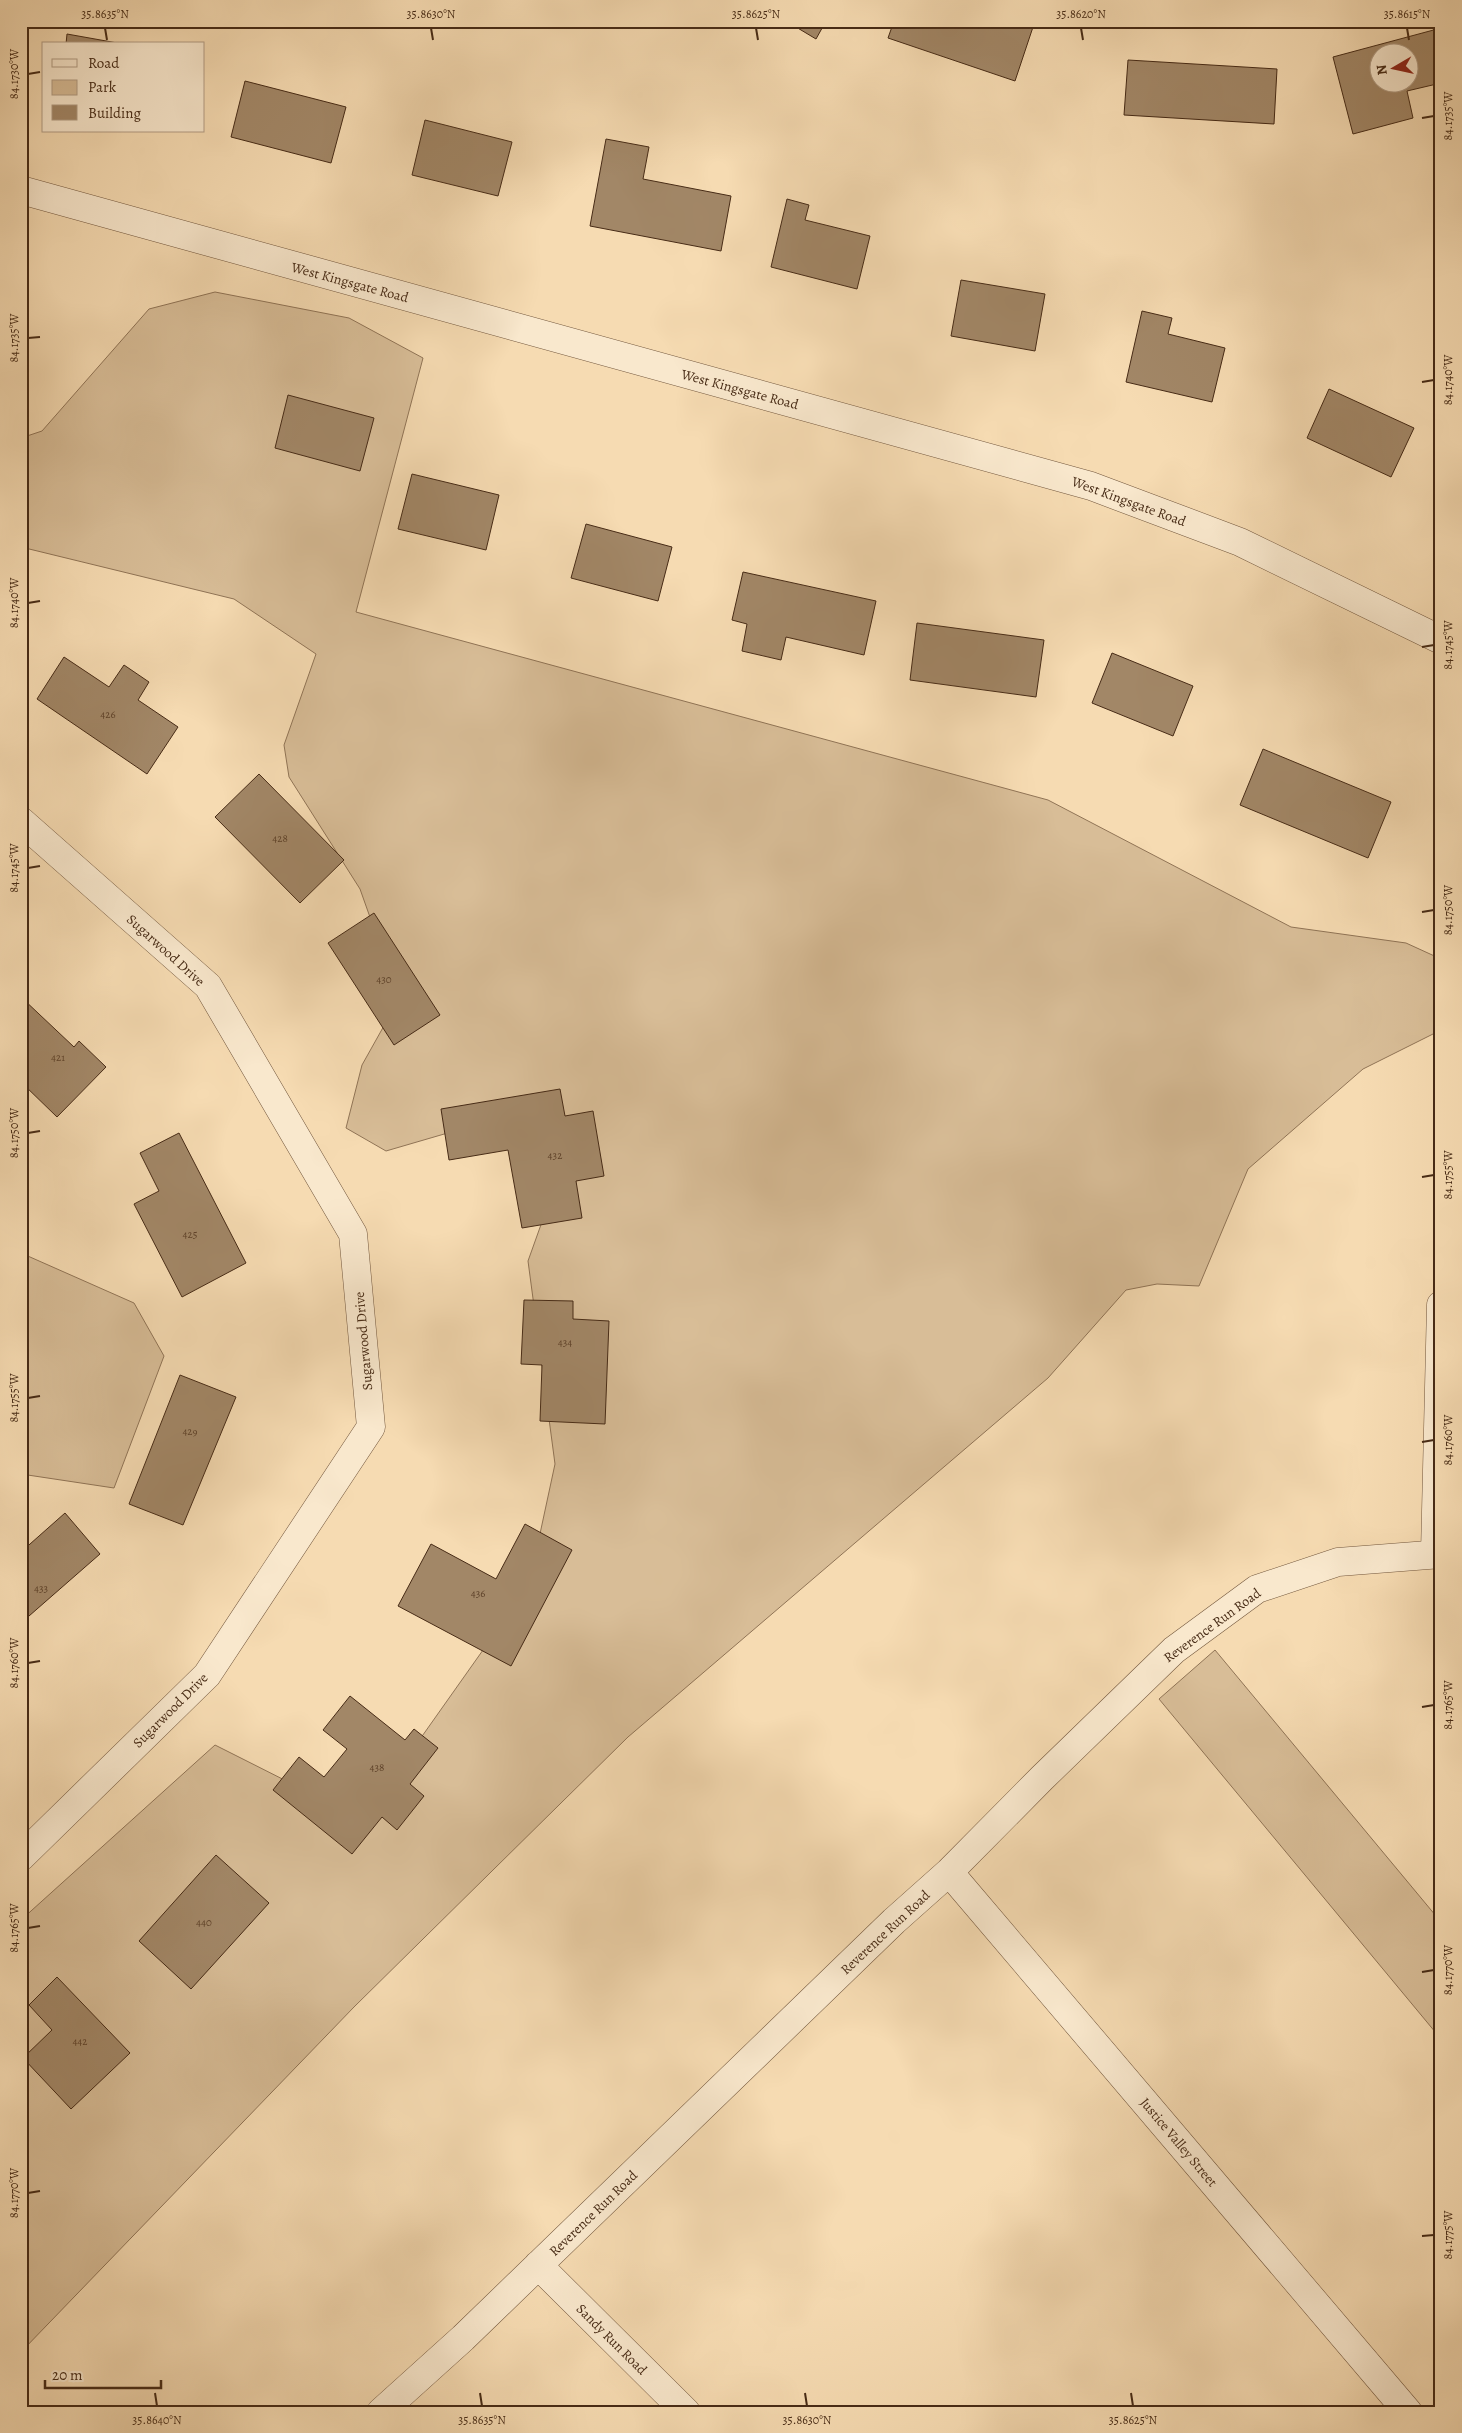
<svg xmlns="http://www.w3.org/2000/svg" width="1462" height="2433" font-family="Alegreya,serif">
	<rect width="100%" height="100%" fill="#f6dbb2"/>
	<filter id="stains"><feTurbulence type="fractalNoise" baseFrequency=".004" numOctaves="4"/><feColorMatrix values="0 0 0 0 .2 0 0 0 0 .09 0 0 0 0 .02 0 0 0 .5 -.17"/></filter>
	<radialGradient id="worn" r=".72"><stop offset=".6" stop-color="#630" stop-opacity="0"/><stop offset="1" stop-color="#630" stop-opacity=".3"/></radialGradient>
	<!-- green -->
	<path fill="#d8bd97" stroke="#907456" d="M215,292L349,318L423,358L356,612L1048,800L1291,927L1406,943L1441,959V1030L1363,1069L1248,1169L1199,1286L1157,1284L1126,1290L1048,1378L628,1737L354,2007L21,2352V1920L215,1745L338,1807L384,1790L529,1585L555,1464L528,1261L558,1177L499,1118L386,1151L346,1128L362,1065L399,999L360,889L289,777L284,745L316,654L234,599L21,547V438L42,431L149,309Z
		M21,1253L134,1303L164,1356L114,1488L21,1474Z
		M1215,1650L1441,1922V2039L1159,1699Z"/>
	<!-- building -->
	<path fill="#a28767" stroke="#472b16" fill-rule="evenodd" d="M786,21H826L816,39Z
		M894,21H1026L1034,24L1015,81L888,38Z
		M1441,28V83L1407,91L1413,118L1353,134L1333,57ZM1380,52H1410V82H1380Z
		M67,34L123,44H66Z
		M1128,60L1277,69L1274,124L1124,115Z
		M245,81L346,107L331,163L231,137Z
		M425,120L512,142L498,196L412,175Z
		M606,139L649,147L643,179L731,196L721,251L590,226Z
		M787,199L809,205L805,220L870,236L857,289L771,267Z
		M961,280L1045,294L1035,351L951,336Z
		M1142,311L1172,318L1168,334L1225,348L1212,402L1126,382Z
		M1329,389L1414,428L1391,477L1307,438Z
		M288,395L374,418L360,471L275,448Z
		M412,474L499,495L486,550L398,529Z
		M586,524L672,547L658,601L571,578Z
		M743,572L876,601L864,655L786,637L781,660L742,651L747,624L732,620Z
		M917,623L1044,640L1036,697L910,680Z
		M1112,653L1193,686L1173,736L1092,703Z
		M64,657L109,687L124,665L149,682L138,700L178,727L147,774L37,699Z
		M1263,749L1391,802L1368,858L1240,805Z
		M259,774L344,860L300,903L215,817Z
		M1441,815V833L1434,830Z
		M374,913L440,1015L394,1045L328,943Z
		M21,997L74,1047L79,1041L106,1067L57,1117L21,1082Z
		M560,1089L565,1116L593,1111L604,1176L576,1181L582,1218L522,1228L508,1150L449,1160L441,1109Z
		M179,1133L246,1263L182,1297L134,1204L159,1191L140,1153Z
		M524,1300L573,1301V1319L609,1321L605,1424L540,1421L542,1365L521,1364Z
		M180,1375L236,1397L183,1525L129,1504Z
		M65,1513L100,1554L21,1623V1552Z
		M525,1524L572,1550L511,1666L398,1606L431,1544L496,1579Z
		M350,1696L405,1740L414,1729L438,1748L410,1784L424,1796L397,1830L382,1817L352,1854L273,1790L299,1757L324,1777L347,1749L323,1730Z
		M216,1855L269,1903L191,1989L139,1941Z
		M57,1977L130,2053L71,2109L23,2058L52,2030L29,2005Z"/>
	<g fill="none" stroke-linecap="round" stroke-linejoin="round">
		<!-- minor casing -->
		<g stroke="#73573d" stroke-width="29">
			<path id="minor" d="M21,190L1091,486L1240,542L1441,640
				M21,821L208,986L353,1234L371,1427L207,1675L21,1857
				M1435,1553L1441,1305
				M949,1872L1408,2412
				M538,2265L686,2412
				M381,2412L463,2338L894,1921L949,1872L1042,1778L1174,1650L1257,1589L1338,1562L1441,1554"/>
		</g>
		<!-- minor -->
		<use href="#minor" stroke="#f9e8cd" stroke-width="28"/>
	</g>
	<!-- ticks -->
	<path fill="none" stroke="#472b16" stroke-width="2" d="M105,28L107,40M431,28L433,40M756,28L758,40M1081,28L1083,40M1407,28L1409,40M28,74L40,72M1422,118L1434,116M28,338L40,337M1422,382L1434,380M28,603L40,601M1422,647L1434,645M28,868L40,866M1422,912L1434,910M28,1133L40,1131M1422,1177L1434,1175M28,1398L40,1396M1422,1442L1434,1440M28,1663L40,1661M1422,1707L1434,1705M28,1928L40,1926M1422,1972L1434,1970M28,2193L40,2191M1422,2236L1434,2235M155,2393L157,2406M480,2393L482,2406M805,2393L807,2406M1131,2393L1133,2406"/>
	<g text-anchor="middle" stroke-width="4.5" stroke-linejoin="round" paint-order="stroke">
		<!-- number labels -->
		<g font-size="11" fill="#5e422a">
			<text x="108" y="718">426</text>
			<text x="280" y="842">428</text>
			<text x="384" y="983">430</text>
			<text x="58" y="1061">421</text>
			<text x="555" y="1159">432</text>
			<text x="190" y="1238">425</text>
			<text x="565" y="1346">434</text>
			<text x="190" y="1435">429</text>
			<text x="41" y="1592">433</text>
			<text x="478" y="1597">436</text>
			<text x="377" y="1771">438</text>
			<text x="204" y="1926">440</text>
			<text x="80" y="2045">442</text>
		</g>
		<!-- street labels -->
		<g font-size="14" fill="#472b16" stroke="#f9e8cd">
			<text transform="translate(350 282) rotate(15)" y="5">West Kingsgate Road</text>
			<text transform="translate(740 389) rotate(15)" y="5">West Kingsgate Road</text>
			<text transform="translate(1129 501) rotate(20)" y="5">West Kingsgate Road</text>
			<text transform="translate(166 950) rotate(42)" y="5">Sugarwood Drive</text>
			<text transform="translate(363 1341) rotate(-95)" y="5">Sugarwood Drive</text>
			<text transform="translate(1212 1625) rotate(-36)" y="5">Reverence Run Road</text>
			<text transform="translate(170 1710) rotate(-45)" y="5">Sugarwood Drive</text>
			<text transform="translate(885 1932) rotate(-43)" y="5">Reverence Run Road</text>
			<text transform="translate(1179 2142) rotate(50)" y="5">Justice Valley Street</text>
			<text transform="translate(593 2213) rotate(-44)" y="5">Reverence Run Road</text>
			<text transform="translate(612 2339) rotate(45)" y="5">Sandy Run Road</text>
		</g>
	</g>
	<!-- margin -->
	<rect width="1462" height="2433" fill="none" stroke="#f6dbb2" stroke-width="55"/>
	<!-- legend -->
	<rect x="42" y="42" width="162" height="90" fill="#f9e8cd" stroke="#b29c84"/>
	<rect x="52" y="59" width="25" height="8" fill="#f9e8cd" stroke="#b29c84"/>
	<text x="88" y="68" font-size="15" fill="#472b16">Road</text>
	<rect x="52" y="80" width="25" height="15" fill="#d8bd97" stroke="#b29c84"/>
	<text x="88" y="92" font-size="15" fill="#472b16">Park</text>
	<rect x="52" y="105" width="25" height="15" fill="#a28767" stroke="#b29c84"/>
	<text x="88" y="118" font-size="15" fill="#472b16">Building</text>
	<!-- north arrow -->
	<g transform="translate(1394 68) rotate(261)"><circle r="24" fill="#f9e8cd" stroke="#b29c84"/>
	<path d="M0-4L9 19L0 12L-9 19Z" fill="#8f2418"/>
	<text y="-8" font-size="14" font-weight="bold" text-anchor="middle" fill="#472b16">N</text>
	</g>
	<!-- scale -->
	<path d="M45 2380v8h116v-8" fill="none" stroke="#472b16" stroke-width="2.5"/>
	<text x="52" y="2380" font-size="15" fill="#472b16" stroke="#f9e8cd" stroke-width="4" paint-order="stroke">20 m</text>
	<rect x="28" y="28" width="1406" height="2378" fill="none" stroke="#472b16" stroke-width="2"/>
	<g font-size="12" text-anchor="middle" fill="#472b16">
		<text x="105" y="18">35.8635°N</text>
		<text x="431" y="18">35.8630°N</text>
		<text x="756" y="18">35.8625°N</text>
		<text x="1081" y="18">35.8620°N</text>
		<text x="1407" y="18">35.8615°N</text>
		<text transform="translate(14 74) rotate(-90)" y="4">84.1730°W</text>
		<text transform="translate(1448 116) rotate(-90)" y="4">84.1735°W</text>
		<text transform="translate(14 338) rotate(-90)" y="4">84.1735°W</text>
		<text transform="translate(1448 380) rotate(-90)" y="4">84.1740°W</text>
		<text transform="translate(14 603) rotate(-90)" y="4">84.1740°W</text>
		<text transform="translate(1448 645) rotate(-90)" y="4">84.1745°W</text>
		<text transform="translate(14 868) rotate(-90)" y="4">84.1745°W</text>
		<text transform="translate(1448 910) rotate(-90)" y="4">84.1750°W</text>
		<text transform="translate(14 1133) rotate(-90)" y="4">84.1750°W</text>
		<text transform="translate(1448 1175) rotate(-90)" y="4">84.1755°W</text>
		<text transform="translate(14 1398) rotate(-90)" y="4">84.1755°W</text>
		<text transform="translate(1448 1440) rotate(-90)" y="4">84.1760°W</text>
		<text transform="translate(14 1663) rotate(-90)" y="4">84.1760°W</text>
		<text transform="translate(1448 1705) rotate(-90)" y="4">84.1765°W</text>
		<text transform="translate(14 1928) rotate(-90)" y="4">84.1765°W</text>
		<text transform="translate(1448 1970) rotate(-90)" y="4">84.1770°W</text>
		<text transform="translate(14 2193) rotate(-90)" y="4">84.1770°W</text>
		<text transform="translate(1448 2235) rotate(-90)" y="4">84.1775°W</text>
		<text x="157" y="2424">35.8640°N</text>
		<text x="482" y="2424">35.8635°N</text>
		<text x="807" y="2424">35.8630°N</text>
		<text x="1133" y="2424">35.8625°N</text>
	</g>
	<rect width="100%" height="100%" filter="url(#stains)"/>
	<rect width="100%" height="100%" fill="url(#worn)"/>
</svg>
